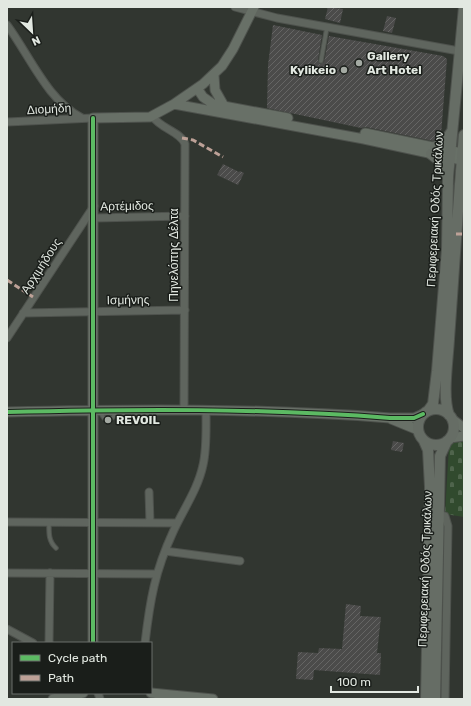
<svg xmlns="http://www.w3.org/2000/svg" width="471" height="706" font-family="Rubik,sans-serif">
	<defs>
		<pattern id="cemetery-stones" width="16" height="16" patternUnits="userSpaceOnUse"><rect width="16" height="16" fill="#314a2e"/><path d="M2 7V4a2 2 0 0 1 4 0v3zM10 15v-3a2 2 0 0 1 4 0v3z" fill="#4f644c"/></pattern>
		<pattern id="building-hatch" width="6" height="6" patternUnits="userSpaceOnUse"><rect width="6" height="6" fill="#4b4b4a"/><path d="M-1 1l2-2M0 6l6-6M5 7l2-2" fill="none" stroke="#656564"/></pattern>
	</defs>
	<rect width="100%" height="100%" fill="#313630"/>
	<!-- cemetery -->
	<path fill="url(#cemetery-stones)" d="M464,438V517L445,514L449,446L450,442Z"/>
	<!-- building -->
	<path fill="url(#building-hatch)" d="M328,7L343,9L340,23L325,19Z
		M387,16L396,18L392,33L383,31Z
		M273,25L322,35L318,60L320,64L324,62L329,36L443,56L447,59L441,135L433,141L366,127L361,128L267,108L268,65Z
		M223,164L239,172L240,171L244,173L238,185L217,175Z
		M393,441L404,443L402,452L391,450Z
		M346,604L361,606L360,616L381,617L377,653H381L380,675L314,670L313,680L296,679L298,652L318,653L319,648L342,649Z"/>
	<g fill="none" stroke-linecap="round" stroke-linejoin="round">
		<!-- lane casing -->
		<g stroke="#4e524d" stroke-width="5.5">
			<path id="lane" d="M321,61L327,27
				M100,412L104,418H112L118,412
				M49,522C49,532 48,541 56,548"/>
		</g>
		<!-- street casing -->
		<g stroke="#4e524d" stroke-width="9">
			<path id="street" d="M235,7L277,18L459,51
				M7,25C30,56 47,100 82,118
				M152,116C161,129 181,132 185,144L184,410
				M7,122L93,118
				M94,218L185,216
				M23,313L185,310
				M7,338L94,206
				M149,492L150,523
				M440,515L445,516L448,526L445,699
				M7,522L177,523
				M165,551L240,561
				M7,573L156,574
				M7,629L33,643
				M49,643L50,573
				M145,643C150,600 155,571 173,532C183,510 198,489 203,465C207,448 206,428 206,410
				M98,693L100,699"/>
		</g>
		<!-- secondary casing -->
		<g stroke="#4e524d" stroke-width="11">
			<path id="secondary" d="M214,75L215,90L224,106
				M197,88L203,97L213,104L288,118
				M174,104L364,139L461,160
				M365,133L462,153
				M7,412C134,409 262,408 390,418H414L423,414
				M391,419L418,430
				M452,419L464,428
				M450,438L464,436
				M93,643V118L150,117L174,104L203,84L222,66L233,49L254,7
				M151,693L213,699
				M53,699L83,693"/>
		</g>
		<!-- primary casing -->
		<g stroke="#4e524d" stroke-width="12">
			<path id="primary" d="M435,147L445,141L452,131
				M431,154L440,161L447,175
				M418 427a18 18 0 1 1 36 0a18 18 0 1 1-36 0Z
				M428,411L433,404L437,371L447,249L448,177L464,7
				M449,415C442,396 448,360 449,339C454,271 458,203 464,135
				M424,441L428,450L430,487L426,699
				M435,699L440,456L447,441"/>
		</g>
		<!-- lane -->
		<use href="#lane" stroke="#5f655e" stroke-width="3.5"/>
		<!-- street -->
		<use href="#street" stroke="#5f655e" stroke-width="7"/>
		<!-- secondary -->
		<use href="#secondary" stroke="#687067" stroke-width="9"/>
		<!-- primary -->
		<use href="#primary" stroke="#666d65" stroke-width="10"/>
		<!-- quiet -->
		<path stroke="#bda197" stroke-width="3" stroke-dasharray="6 3" stroke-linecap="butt" d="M182,138L193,140L223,157
			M456,234H464
			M7,280L33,297"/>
		<!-- cycleway casing -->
		<g stroke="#1a1e1a" stroke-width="6">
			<path id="cycleway" d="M7,412C134,409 262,408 390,418H414L423,414
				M93,643V118"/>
		</g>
		<!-- cycleway -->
		<use href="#cycleway" stroke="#5cba63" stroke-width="4"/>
	</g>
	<!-- markers -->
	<g fill="#a4aaa3" stroke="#1a1e1a" stroke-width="1.5">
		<circle cx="359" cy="63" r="4"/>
		<circle cx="344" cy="70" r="4"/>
		<circle cx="108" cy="420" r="4"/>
	</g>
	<g text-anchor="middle" stroke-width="3" stroke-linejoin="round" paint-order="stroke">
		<!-- poi labels -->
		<g font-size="12" font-weight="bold" fill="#e2e8e1" stroke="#1a1e1a" text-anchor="start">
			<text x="367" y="60">Gallery<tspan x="367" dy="14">Art Hotel</tspan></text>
			<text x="336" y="74" text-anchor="end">Kylikeio</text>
			<text x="116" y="424">REVOIL</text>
		</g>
		<!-- street labels -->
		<g font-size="12" fill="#e2e8e1" stroke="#1a1e1a">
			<text transform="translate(49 109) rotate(-3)" y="4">Διομήδη</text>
			<text transform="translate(127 206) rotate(-1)" y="4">Αρτέμιδος</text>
			<text transform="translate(435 209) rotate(-87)" y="4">Περιφερειακή Οδός Τρικάλων</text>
			<text transform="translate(174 255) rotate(-90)" y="4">Πηνελόπης Δέλτα</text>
			<text transform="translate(41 266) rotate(-57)" y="4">Αρχιμήδους</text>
			<text transform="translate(128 300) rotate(-1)" y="4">Ισμήνης</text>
			<text transform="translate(425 569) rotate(-88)" y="4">Περιφερειακή Οδός Τρικάλων</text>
		</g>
	</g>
	<!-- border -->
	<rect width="471" height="706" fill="none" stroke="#e2e8e1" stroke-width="16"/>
	<!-- legend -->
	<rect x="12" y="642" width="140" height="52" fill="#1a1e1a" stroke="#6a6f6a"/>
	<rect x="20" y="655" width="20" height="6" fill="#5cba63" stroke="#6a6f6a"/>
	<text x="48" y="662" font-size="12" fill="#e2e8e1">Cycle path</text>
	<rect x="20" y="675" width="20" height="6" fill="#bda197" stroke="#6a6f6a"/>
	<text x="48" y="682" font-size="12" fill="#e2e8e1">Path</text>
	<!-- north arrow -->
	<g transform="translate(32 32) rotate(155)" stroke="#1a1e1a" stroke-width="3" paint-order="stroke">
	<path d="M0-3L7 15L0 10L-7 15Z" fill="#e2e8e1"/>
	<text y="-6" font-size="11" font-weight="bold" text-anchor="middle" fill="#e2e8e1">N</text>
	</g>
	<!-- scale -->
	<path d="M331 686v6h87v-6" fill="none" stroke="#e2e8e1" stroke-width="2"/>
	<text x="337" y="686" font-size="12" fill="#e2e8e1" stroke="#1a1e1a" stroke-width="3" paint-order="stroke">100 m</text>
</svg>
